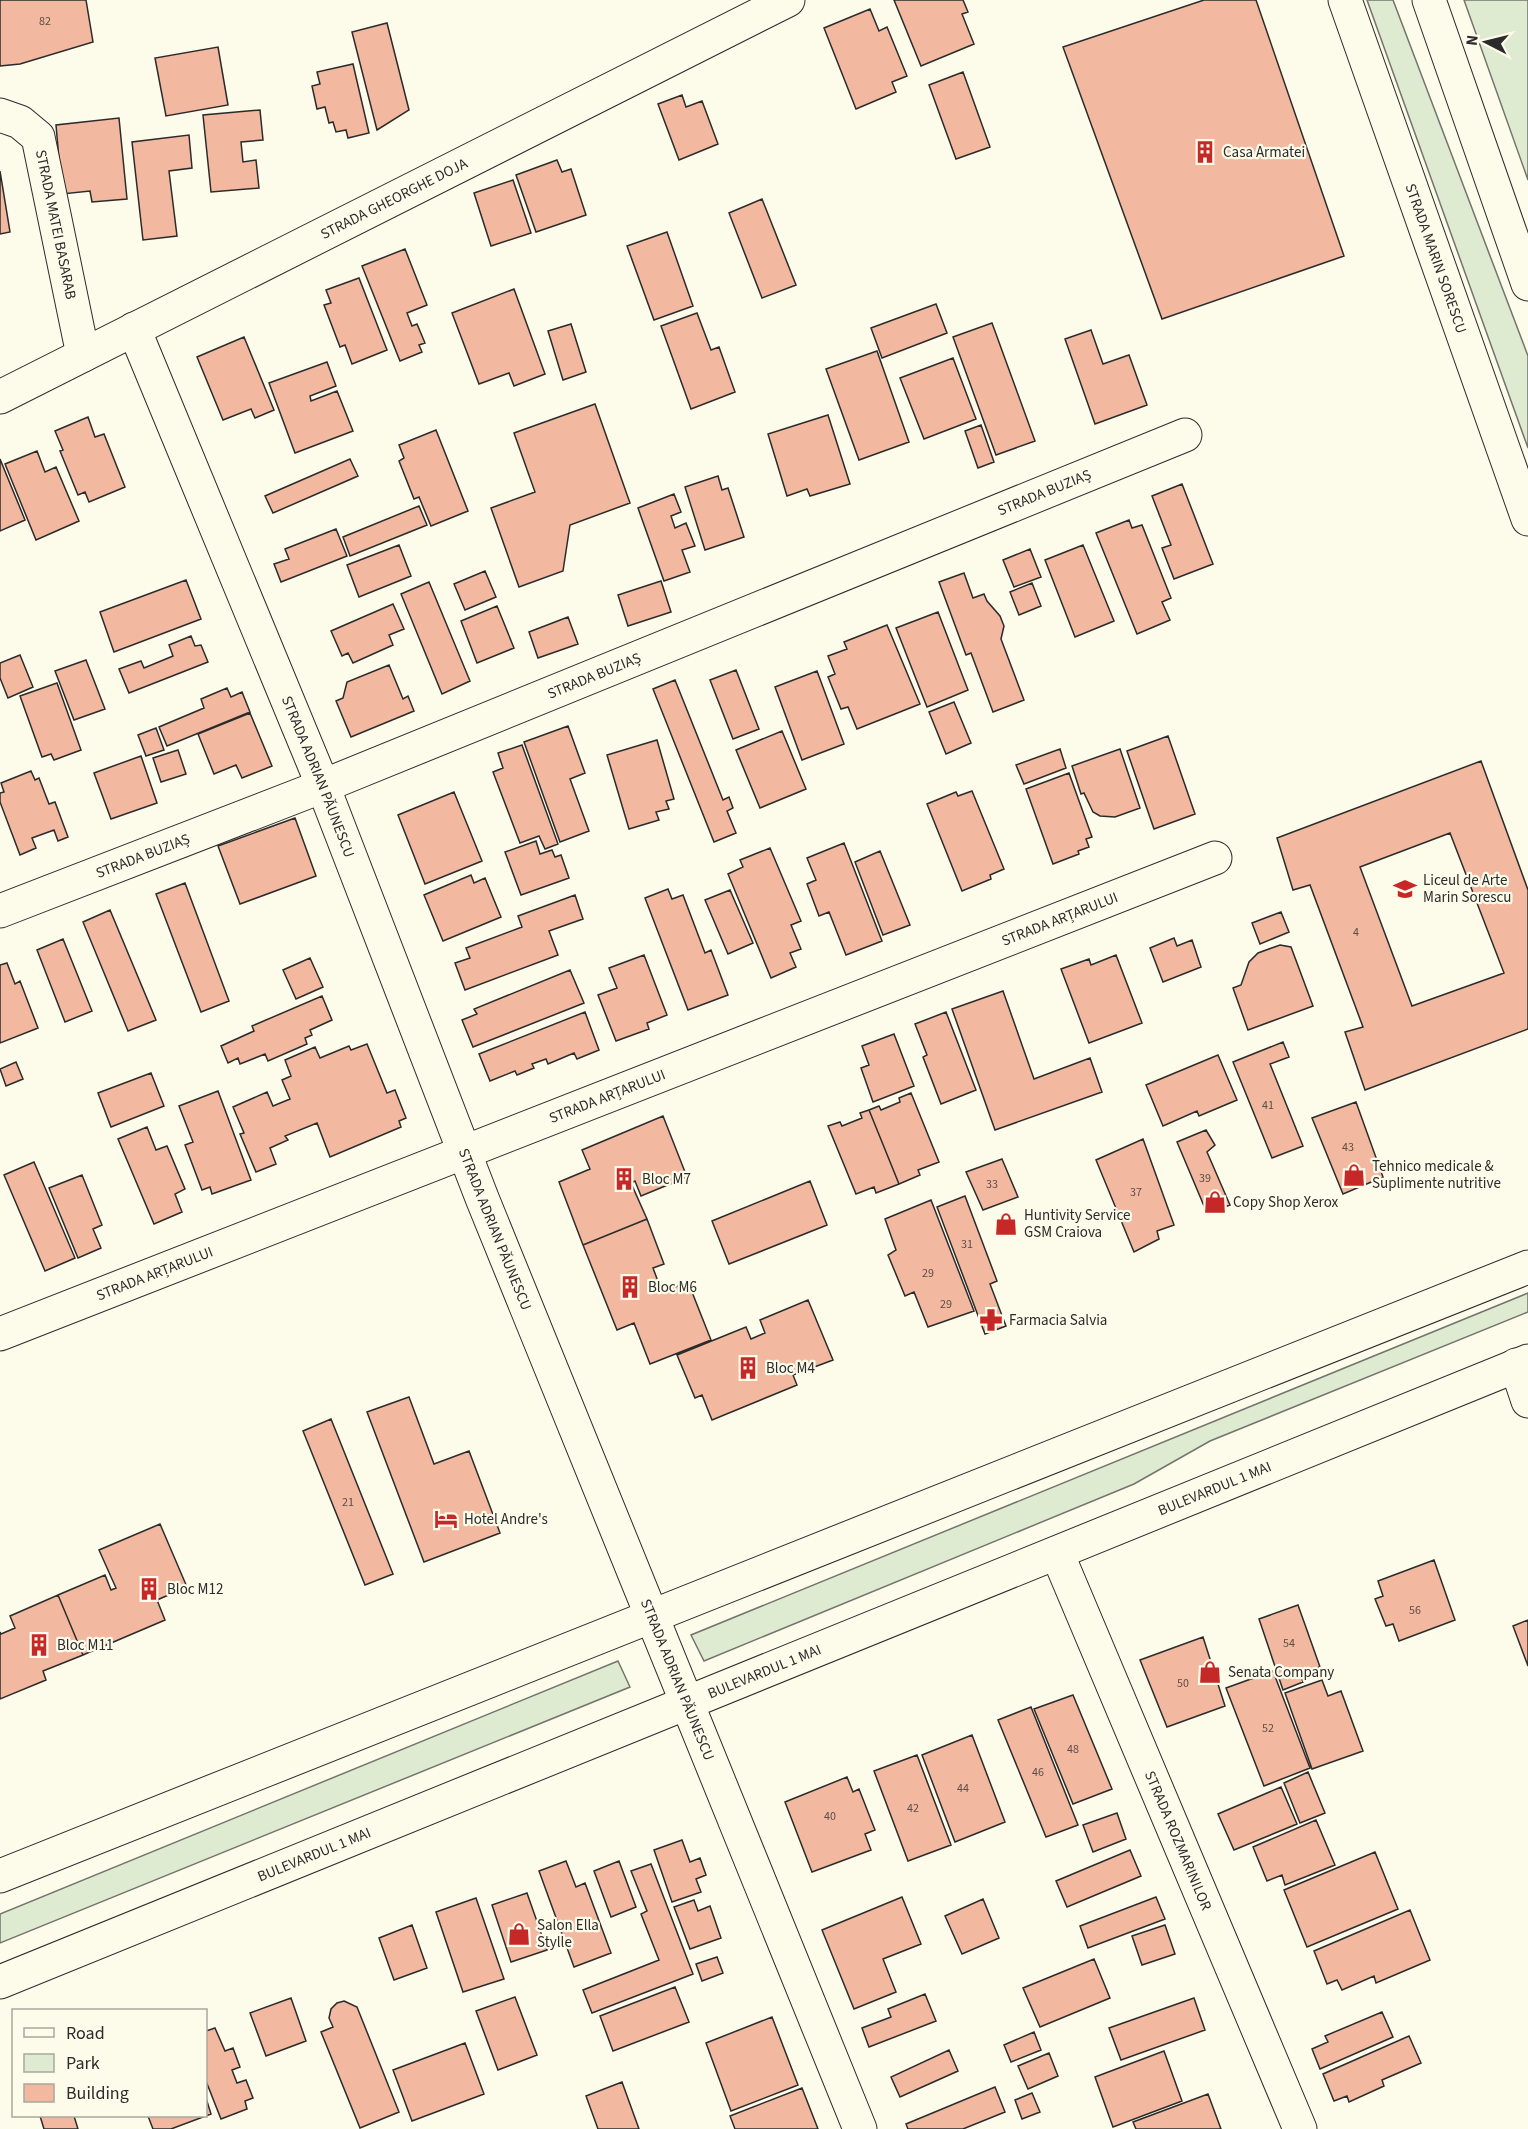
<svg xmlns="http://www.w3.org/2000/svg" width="1528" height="2129" font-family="'Source Sans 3',sans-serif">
	<rect width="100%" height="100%" fill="#fdfbea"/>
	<!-- green -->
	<path fill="#deebd1" stroke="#74746e" stroke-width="1.5" d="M1367,0H1393L1528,356V448Z
		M1464,0H1528V180Z
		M1528,1293V1312L1210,1441L1134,1484L704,1661L691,1635Z
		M618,1661L630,1687L0,1943V1914Z"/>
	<!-- building -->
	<path fill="#f2b8a0" stroke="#2b2b2b" stroke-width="1.5" fill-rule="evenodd" d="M0,0H86L93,42L20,64L0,66Z
		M894,0H963L968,12L962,14L974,44L921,66Z
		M1204,0H1256L1344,256L1162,319L1063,47Z
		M870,9L879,31L887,27L907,76L892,82L896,92L856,109L824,28Z
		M387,23L409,110L377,130L352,32Z
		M218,47L228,105L166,116L155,58Z
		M353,64L369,133L348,138L346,130L336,132L333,122L329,123L325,107L317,109L312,86L320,84L317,72Z
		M963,72L990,147L956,159L929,85Z
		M682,95L686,107L702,101L718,144L679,160L658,104Z
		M260,110L263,140L241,142L243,162L256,160L259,188L211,192L203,115Z
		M119,118L127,199L92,202L90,191L62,194L56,125Z
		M189,135L192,168L169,171L177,236L143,240L132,142Z
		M557,160L562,172L571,169L586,215L536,232L516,175Z
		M0,171L10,232L0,234Z
		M513,180L531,233L491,246L474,193Z
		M762,199L796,285L762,298L729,213Z
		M667,232L693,306L654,320L627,246Z
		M405,249L427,305L407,313L412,326L417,324L425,343L419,345L422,352L400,361L362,266Z
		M359,278L387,350L352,364L345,345L340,347L324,305L331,303L326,290Z
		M514,289L545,374L514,386L509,373L479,384L452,313Z
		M936,304L947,333L882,358L871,328Z
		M697,313L711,350L719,347L735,392L691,409L661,326Z
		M992,323L1035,441L996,455L953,337Z
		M571,324L586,372L563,380L548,331Z
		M1091,330L1103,364L1129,355L1147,405L1095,424L1065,339Z
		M244,337L274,410L255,418L251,409L223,420L197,357Z
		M877,351L909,442L859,460L826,369Z
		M953,358L976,419L924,439L900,378Z
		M327,362L336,386L310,396L311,401L337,391L353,431L295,453L269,383Z
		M595,404L630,503L570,525L563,571L519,587L491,508L535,492L514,433Z
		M828,415L850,484L810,496L807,489L787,496L768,434Z
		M88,417L95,437L104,434L125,487L89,502L85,492L78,495L60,451L63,450L55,431Z
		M981,425L994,462L978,468L965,431Z
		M436,430L468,511L431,526L419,497L414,499L399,461L404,458L399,445Z
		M37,451L45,472L56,467L79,521L36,540L5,464Z
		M0,459L25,520L0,531Z
		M350,459L358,476L273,513L265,496Z
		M718,476L722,490L728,488L744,537L705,550L685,487Z
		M1182,484L1213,564L1174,579L1162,548L1171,545L1152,496Z
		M674,494L681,512L671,516L675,528L686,523L695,546L682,550L690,572L664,581L638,508Z
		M419,506L427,525L350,556L343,537Z
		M1129,520L1132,528L1142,525L1171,598L1162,602L1170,620L1137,634L1096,533Z
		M336,529L347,556L281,582L274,564L289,559L285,549Z
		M399,545L411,576L359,597L347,565Z
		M1083,545L1114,621L1075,637L1045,560Z
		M1030,549L1041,577L1014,587L1003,560Z
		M485,571L496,597L465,610L454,584Z
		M964,573L973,598L984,594L987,601L1000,616L1004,626L1001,639L1024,700L993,712L971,653L966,655L939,582Z
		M186,580L201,619L114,652L100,612Z
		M661,581L671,612L628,626L618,595Z
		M429,582L470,681L442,694L401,594Z
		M1032,583L1041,606L1019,615L1010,592Z
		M393,604L404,629L389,635L393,645L353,663L348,653L342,656L331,631Z
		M497,606L514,648L477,663L461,621Z
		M938,612L968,690L927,707L896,628Z
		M568,617L578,644L538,658L529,632Z
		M887,625L920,704L857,729L848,707L841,709L828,677L835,674L828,656L847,649L844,642Z
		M191,636L195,646L201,645L208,662L129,693L119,669L141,661L144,668L173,656L169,645Z
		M20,655L33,687L8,698L0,678V663Z
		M86,660L105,709L74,720L55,671Z
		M389,665L403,699L408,696L414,711L351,737L336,701L343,698L347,682Z
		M736,670L759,729L733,739L710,680Z
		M817,671L844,744L802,760L775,687Z
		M675,680L723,800L729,797L733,808L727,811L736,833L714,842L653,689Z
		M57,683L81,750L54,760L51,754L42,757L20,696Z
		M227,688L231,697L242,692L250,712L167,746L159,727L204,708L201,699Z
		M954,702L971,743L946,754L929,712Z
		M250,713L272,766L242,778L236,765L214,774L198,734Z
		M568,726L585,773L570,779L589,831L560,842L524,742Z
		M156,728L164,750L146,756L138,735Z
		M782,731L806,789L760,808L736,750Z
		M1168,736L1195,814L1154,829L1127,751Z
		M657,740L674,799L666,801L669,809L656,812L659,820L629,829L607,755Z
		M522,745L558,844L545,849L539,836L520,843L493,772L503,768L498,753Z
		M1060,749L1066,768L1024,784L1016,765Z
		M1120,749L1140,808L1115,817L1100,816L1093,812L1084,793L1081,794L1072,766Z
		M178,750L186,774L161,782L153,758Z
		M141,756L157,803L111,819L94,773Z
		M1481,761L1528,890V1029L1365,1090L1345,1032L1363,1027L1310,885L1293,890L1277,838ZM1450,833L1504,973L1412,1006L1360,867Z
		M31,771L35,780L39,778L49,804L55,802L68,837L58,841L54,830L32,838L36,848L20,855L0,802V793L4,792L1,783Z
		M1069,773L1092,837L1086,839L1089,847L1078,851L1079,854L1053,864L1026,789Z
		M972,791L1004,869L990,875L991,879L962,891L927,804L956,792L958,796Z
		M454,792L482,861L425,884L398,815Z
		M295,818L316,876L240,904L218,846Z
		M536,841L540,854L552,850L555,857L561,855L569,878L521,895L505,852Z
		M844,843L882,941L846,955L829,912L819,916L807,884L816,880L807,858Z
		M770,848L801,921L791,925L801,949L790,953L796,967L771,978L728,874L743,867L740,860Z
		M880,851L910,925L883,935L855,862Z
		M471,875L474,883L485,878L501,917L443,941L424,895Z
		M185,883L229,1001L201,1012L156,894Z
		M668,889L672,899L683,895L705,953L711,950L728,995L688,1010L645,898Z
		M730,890L753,943L728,954L705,900Z
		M575,895L583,919L549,931L558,955L465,990L455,963L470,958L466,948L522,927L518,916Z
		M110,910L156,1020L128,1031L83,922Z
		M1281,912L1289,932L1260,944L1252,923Z
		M1174,938L1177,946L1192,940L1201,967L1163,982L1150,948Z
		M63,939L92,1011L65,1022L37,950Z
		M1280,945L1291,947L1313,1006L1248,1030L1233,988L1241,985L1249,962L1258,953Z
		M644,955L667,1015L647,1023L649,1029L616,1041L598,995L617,988L609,968Z
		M1116,955L1142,1023L1089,1043L1061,969L1089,959L1091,965Z
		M310,958L323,987L296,999L283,970Z
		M7,963L15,984L20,981L38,1028L0,1043V965Z
		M570,970L584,1003L473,1047L462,1020L477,1014L474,1009Z
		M1003,991L1034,1079L1090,1058L1102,1092L995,1130L952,1009Z
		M322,996L332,1020L310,1030L312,1035L305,1038L307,1044L268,1061L265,1054L240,1064L238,1058L228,1063L221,1046L254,1031L252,1026Z
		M585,1012L599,1050L577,1059L574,1053L548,1064L546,1059L532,1064L534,1068L517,1075L515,1071L490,1081L479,1054Z
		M946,1012L976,1090L941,1104L923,1057L927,1055L915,1024Z
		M894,1034L914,1086L873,1102L861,1068L869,1065L862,1046Z
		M1283,1042L1289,1057L1270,1064L1303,1146L1272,1158L1233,1062Z
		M367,1044L387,1093L395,1090L406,1118L399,1121L401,1127L330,1157L317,1123L285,1136L288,1140L270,1148L276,1164L256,1172L240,1134L244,1133L233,1107L267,1092L273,1106L290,1099L282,1080L291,1076L285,1060L315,1047L320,1058L349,1046L351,1050Z
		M1218,1055L1237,1100L1199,1116L1197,1111L1163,1126L1146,1085Z
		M16,1062L23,1079L6,1086L0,1069Z
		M151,1073L164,1106L111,1127L98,1093Z
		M218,1091L251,1180L212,1194L210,1187L202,1190L185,1145L193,1142L179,1106Z
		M911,1093L939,1162L918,1170L920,1175L899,1184L869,1110L879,1106L881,1110L900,1102L899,1098Z
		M1356,1102L1383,1177L1343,1194L1312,1118Z
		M869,1110L899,1184L876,1193L874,1187L856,1194L828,1126L840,1122L842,1126L862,1118L860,1113Z
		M663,1116L687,1177L641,1196L635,1181L631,1183L647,1219L583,1245L559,1182L590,1169L582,1150Z
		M147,1127L156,1150L167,1146L185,1189L175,1194L182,1212L154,1224L118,1139Z
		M1206,1130L1215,1145L1207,1152L1230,1205L1207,1213L1177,1142Z
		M1143,1139L1174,1225L1157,1231L1159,1239L1134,1252L1096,1160Z
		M1002,1159L1018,1197L983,1210L966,1172Z
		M34,1162L75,1258L45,1271L4,1175Z
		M82,1175L102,1225L93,1229L101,1248L78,1258L49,1188Z
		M810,1181L827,1225L729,1264L712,1221Z
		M965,1196L997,1281L990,1284L1006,1326L985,1334L937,1207Z
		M931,1200L974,1311L928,1327L914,1292L905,1296L888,1255L896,1250L885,1219Z
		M647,1219L664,1264L653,1268L662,1292L688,1282L711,1340L650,1364L634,1323L617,1330L583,1245Z
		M808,1300L833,1360L793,1375L797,1385L712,1420L702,1395L695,1398L677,1355L746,1327L751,1339L765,1333L760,1320Z
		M409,1397L434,1464L469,1451L500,1533L424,1562L367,1412Z
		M331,1419L393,1574L365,1585L303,1431Z
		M160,1524L187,1587L157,1600L165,1620L83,1655L58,1595L105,1575L111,1590L116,1588L99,1550Z
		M1434,1560L1455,1620L1399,1641L1393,1624L1386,1626L1375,1599L1383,1596L1378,1581Z
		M58,1595L83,1655L43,1671L46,1680L0,1699V1632L1,1634L15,1628L10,1616Z
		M1298,1605L1320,1667L1300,1673L1303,1682L1283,1690L1259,1619Z
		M1528,1620V1666L1513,1626Z
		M1203,1637L1225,1706L1167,1727L1140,1660Z
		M1273,1671L1310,1768L1264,1786L1226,1688Z
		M1322,1680L1328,1696L1341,1691L1363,1751L1312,1769L1285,1693Z
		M1073,1695L1112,1789L1073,1804L1034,1709Z
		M1031,1707L1078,1825L1046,1837L998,1720Z
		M972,1735L1005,1822L955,1842L922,1755Z
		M917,1755L951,1845L908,1861L874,1771Z
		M1308,1772L1325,1813L1300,1823L1284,1783Z
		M847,1777L853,1792L859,1789L875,1830L865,1834L871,1850L812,1872L785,1802Z
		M1281,1787L1297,1824L1234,1850L1218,1814Z
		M1117,1813L1126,1839L1093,1852L1083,1825Z
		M1316,1820L1335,1865L1285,1885L1282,1875L1267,1881L1253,1847Z
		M682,1840L690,1862L700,1858L706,1875L696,1879L701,1892L672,1902L654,1850Z
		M1130,1850L1141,1876L1067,1907L1056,1881Z
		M1375,1852L1398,1909L1307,1947L1284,1890Z
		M566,1861L576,1887L585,1883L611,1953L574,1967L539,1871Z
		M619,1861L636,1907L611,1917L594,1871Z
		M651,1864L693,1974L592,2013L583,1990L659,1960L641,1914L647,1911L631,1871Z
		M527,1893L547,1950L511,1962L492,1905Z
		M902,1897L921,1944L883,1959L896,1992L854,2009L822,1930Z
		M1156,1897L1165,1919L1088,1948L1080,1926Z
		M476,1898L504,1979L463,1992L436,1912Z
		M983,1899L999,1938L962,1954L945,1916Z
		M694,1900L698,1911L710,1906L721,1938L690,1949L674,1907Z
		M1410,1910L1430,1960L1376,1983L1374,1976L1342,1990L1337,1980L1327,1984L1314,1951Z
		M412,1925L427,1968L394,1980L379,1938Z
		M1165,1925L1175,1954L1142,1965L1132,1936Z
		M717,1957L723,1973L702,1981L696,1964Z
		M1094,1959L1110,1998L1040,2027L1023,1988Z
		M675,1987L689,2022L613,2051L600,2016Z
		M925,1994L936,2021L869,2047L862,2028L891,2017L888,2009Z
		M515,1997L537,2055L498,2070L476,2011Z
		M291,1998L306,2041L266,2056L250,2013Z
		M1194,1998L1205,2030L1121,2060L1109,2028Z
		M344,2001L357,2007L399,2112L360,2128L321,2032L333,2027L329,2018L331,2009L337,2003Z
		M1382,2012L1393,2037L1320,2069L1312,2049L1328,2042L1325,2036Z
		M772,2017L798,2085L731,2111L706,2043Z
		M215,2028L225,2051L233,2048L240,2067L232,2070L237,2083L246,2080L253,2098L245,2101L247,2109L221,2119L206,2081V2031Z
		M1034,2032L1041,2050L1011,2062L1004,2045Z
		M1409,2036L1421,2063L1382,2080L1384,2086L1349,2102L1347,2096L1334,2101L1323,2074Z
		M465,2043L484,2094L412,2121L393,2070Z
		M949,2050L958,2071L900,2097L891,2077Z
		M1164,2051L1182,2101L1113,2127L1095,2077Z
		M1049,2053L1058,2076L1028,2089L1018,2066Z
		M622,2082L639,2129H598L586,2096Z
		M995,2087L1005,2112L963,2129H908L906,2124Z
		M802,2088L818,2129H735L730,2116Z
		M1032,2093L1040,2112L1022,2119L1015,2100Z
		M1208,2094L1221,2129H1136L1133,2122Z
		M206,2098L211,2114L171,2129H153L148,2116H206Z
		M40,2116H74L78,2129H44Z"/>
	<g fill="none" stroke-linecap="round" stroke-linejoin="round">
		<!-- minor casing -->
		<g stroke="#2b2b2b" stroke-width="35">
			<g id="minor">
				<path id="s1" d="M0,115L20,122L38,137L83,355"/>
				<path id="s2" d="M134,329L323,786L482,1198L860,2129"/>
				<path id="s3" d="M0,397L788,0"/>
				<path id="s4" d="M0,911L323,786L1185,435"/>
				<path id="s5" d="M0,1334L1215,858"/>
				<path d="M1516,1365L1528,1401"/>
				<path id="s6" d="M1057,1553L1300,2129"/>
			</g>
		</g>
		<!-- major casing -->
		<g stroke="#2b2b2b" stroke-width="35">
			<g id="major">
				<path id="s7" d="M1345,0L1528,519"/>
				<path d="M1429,0L1528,284"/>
				<path d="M0,1876L1528,1267"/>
				<path id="s8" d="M0,1982L1528,1361"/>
			</g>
		</g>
		<!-- minor -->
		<use href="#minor" stroke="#fdfbea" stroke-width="33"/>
		<!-- major -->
		<use href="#major" stroke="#fdfbea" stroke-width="33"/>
	</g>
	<!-- icons -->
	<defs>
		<g id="building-bare" transform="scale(1.8)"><path d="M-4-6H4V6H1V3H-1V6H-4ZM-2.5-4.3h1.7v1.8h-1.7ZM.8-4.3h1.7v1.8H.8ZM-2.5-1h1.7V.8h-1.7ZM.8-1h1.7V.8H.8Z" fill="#c62828" stroke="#fdfbea" stroke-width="2.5" paint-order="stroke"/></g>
		<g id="school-bare" transform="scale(1.8)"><path d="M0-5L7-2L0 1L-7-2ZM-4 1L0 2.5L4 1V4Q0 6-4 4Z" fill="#c62828" stroke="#fdfbea" stroke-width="2.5" paint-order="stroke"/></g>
		<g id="shop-bare" transform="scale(1.8)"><path d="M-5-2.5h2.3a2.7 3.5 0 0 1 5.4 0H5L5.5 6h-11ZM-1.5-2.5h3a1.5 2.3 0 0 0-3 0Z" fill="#c62828" stroke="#fdfbea" stroke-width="2.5" paint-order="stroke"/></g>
		<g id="pharmacy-bare" transform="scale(1.8)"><path d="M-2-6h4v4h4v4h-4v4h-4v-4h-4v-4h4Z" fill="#c62828" stroke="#fdfbea" stroke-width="2.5" paint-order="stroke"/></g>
		<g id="hotel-bare" transform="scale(1.8)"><path d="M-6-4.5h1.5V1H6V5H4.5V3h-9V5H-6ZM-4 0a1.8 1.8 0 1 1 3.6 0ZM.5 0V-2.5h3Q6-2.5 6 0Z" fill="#c62828" stroke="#fdfbea" stroke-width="2.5" paint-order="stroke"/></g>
	</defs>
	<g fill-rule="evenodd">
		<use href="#building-bare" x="1205" y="152"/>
		<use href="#school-bare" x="1405" y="889"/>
		<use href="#shop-bare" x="1354" y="1175"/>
		<use href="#building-bare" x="624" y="1179"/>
		<use href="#shop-bare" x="1215" y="1202"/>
		<use href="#shop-bare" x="1006" y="1224"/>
		<use href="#building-bare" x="630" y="1287"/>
		<use href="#pharmacy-bare" x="991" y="1320"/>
		<use href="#building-bare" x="748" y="1368"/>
		<use href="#hotel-bare" x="446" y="1519"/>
		<use href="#building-bare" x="149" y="1589"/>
		<use href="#building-bare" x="39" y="1645"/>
		<use href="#shop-bare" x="1210" y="1672"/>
		<use href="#shop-bare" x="519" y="1934"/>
	</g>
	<g text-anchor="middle" stroke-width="4.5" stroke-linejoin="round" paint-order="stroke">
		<!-- number labels -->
		<g font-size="12" fill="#5d4e48">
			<text x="45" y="25">82</text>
			<text x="1356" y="936">4</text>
			<text x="1268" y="1109">41</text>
			<text x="1348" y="1151">43</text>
			<text x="1205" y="1182">39</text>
			<text x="992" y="1188">33</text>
			<text x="1136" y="1196">37</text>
			<text x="967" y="1248">31</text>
			<text x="928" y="1277">29</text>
			<text x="946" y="1308">29</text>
			<text x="348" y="1506">21</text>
			<text x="1415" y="1614">56</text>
			<text x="1289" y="1647">54</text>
			<text x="1183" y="1687">50</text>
			<text x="1268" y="1732">52</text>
			<text x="1073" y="1753">48</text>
			<text x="1038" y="1776">46</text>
			<text x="963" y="1792">44</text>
			<text x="913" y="1812">42</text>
			<text x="830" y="1820">40</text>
		</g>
		<!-- poi labels -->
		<g font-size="15" fill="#2b2b2b" stroke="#fdfbea" text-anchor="start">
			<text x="1223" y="157">Casa Armatei</text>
			<text x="1423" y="885">Liceul de Arte<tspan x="1423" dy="17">Marin Sorescu</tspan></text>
			<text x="1372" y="1171">Tehnico medicale &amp;<tspan x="1372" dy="17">Suplimente nutritive</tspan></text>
			<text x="642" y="1184">Bloc M7</text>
			<text x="1233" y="1207">Copy Shop Xerox</text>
			<text x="1024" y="1220">Huntivity Service<tspan x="1024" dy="17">GSM Craiova</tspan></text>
			<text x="648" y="1292">Bloc M6</text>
			<text x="1009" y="1325">Farmacia Salvia</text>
			<text x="766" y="1373">Bloc M4</text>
			<text x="464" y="1524">Hotel Andre's</text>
			<text x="167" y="1594">Bloc M12</text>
			<text x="57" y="1650">Bloc M11</text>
			<text x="1228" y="1677">Senata Company</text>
			<text x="537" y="1930">Salon Ella<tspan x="537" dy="17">Stylle</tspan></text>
		</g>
		<!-- street labels -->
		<g font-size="15" fill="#2b2b2b" stroke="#fdfbea">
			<text dy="5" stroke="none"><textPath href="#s3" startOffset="441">STRADA GHEORGHE DOJA</textPath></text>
			<text dy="5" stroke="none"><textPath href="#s1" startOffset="134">STRADA MATEI BASARAB</textPath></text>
			<text dy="5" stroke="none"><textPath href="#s7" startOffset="274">STRADA MARIN SORESCU</textPath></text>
			<text dy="5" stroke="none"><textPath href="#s4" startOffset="1125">STRADA BUZIAȘ</textPath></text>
			<text dy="5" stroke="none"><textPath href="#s4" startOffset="639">STRADA BUZIAȘ</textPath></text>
			<text dy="5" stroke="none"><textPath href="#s2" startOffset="484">STRADA ADRIAN PĂUNESCU</textPath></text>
			<text dy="5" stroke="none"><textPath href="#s4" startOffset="153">STRADA BUZIAȘ</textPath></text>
			<text dy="5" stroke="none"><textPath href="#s5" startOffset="1138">STRADA ARȚARULUI</textPath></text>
			<text dy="5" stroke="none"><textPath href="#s5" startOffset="652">STRADA ARȚARULUI</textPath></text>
			<text dy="5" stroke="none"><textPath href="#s2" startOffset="970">STRADA ADRIAN PĂUNESCU</textPath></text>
			<text dy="5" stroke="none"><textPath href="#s5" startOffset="166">STRADA ARȚARULUI</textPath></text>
			<text dy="5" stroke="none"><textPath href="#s8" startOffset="1311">BULEVARDUL 1 MAI</textPath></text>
			<text dy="5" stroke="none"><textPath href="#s8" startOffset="825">BULEVARDUL 1 MAI</textPath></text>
			<text dy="5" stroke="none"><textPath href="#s2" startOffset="1456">STRADA ADRIAN PĂUNESCU</textPath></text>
			<text dy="5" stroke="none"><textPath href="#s6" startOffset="312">STRADA ROZMARINILOR</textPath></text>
			<text dy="5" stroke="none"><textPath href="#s8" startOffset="339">BULEVARDUL 1 MAI</textPath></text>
		</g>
	</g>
	<!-- legend -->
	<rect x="12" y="2009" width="195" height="108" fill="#fdfbea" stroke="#a9a89e" stroke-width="1.5"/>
	<rect x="24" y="2028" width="30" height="9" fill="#fdfbea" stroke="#a9a89e" stroke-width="1.5"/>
	<text x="66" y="2039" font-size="18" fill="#2b2b2b">Road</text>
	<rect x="24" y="2054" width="30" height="18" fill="#deebd1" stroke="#a9a89e" stroke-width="1.5"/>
	<text x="66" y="2069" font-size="18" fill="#2b2b2b">Park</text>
	<rect x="24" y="2084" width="30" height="18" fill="#f2b8a0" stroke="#a9a89e" stroke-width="1.5"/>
	<text x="66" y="2099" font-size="18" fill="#2b2b2b">Building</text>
	<!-- north arrow -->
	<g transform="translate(1486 42) rotate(277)" stroke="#fdfbea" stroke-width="4.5" paint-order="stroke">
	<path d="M0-4.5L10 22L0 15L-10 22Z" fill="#2b2b2b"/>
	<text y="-9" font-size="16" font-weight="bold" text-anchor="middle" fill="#2b2b2b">N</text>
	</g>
</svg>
